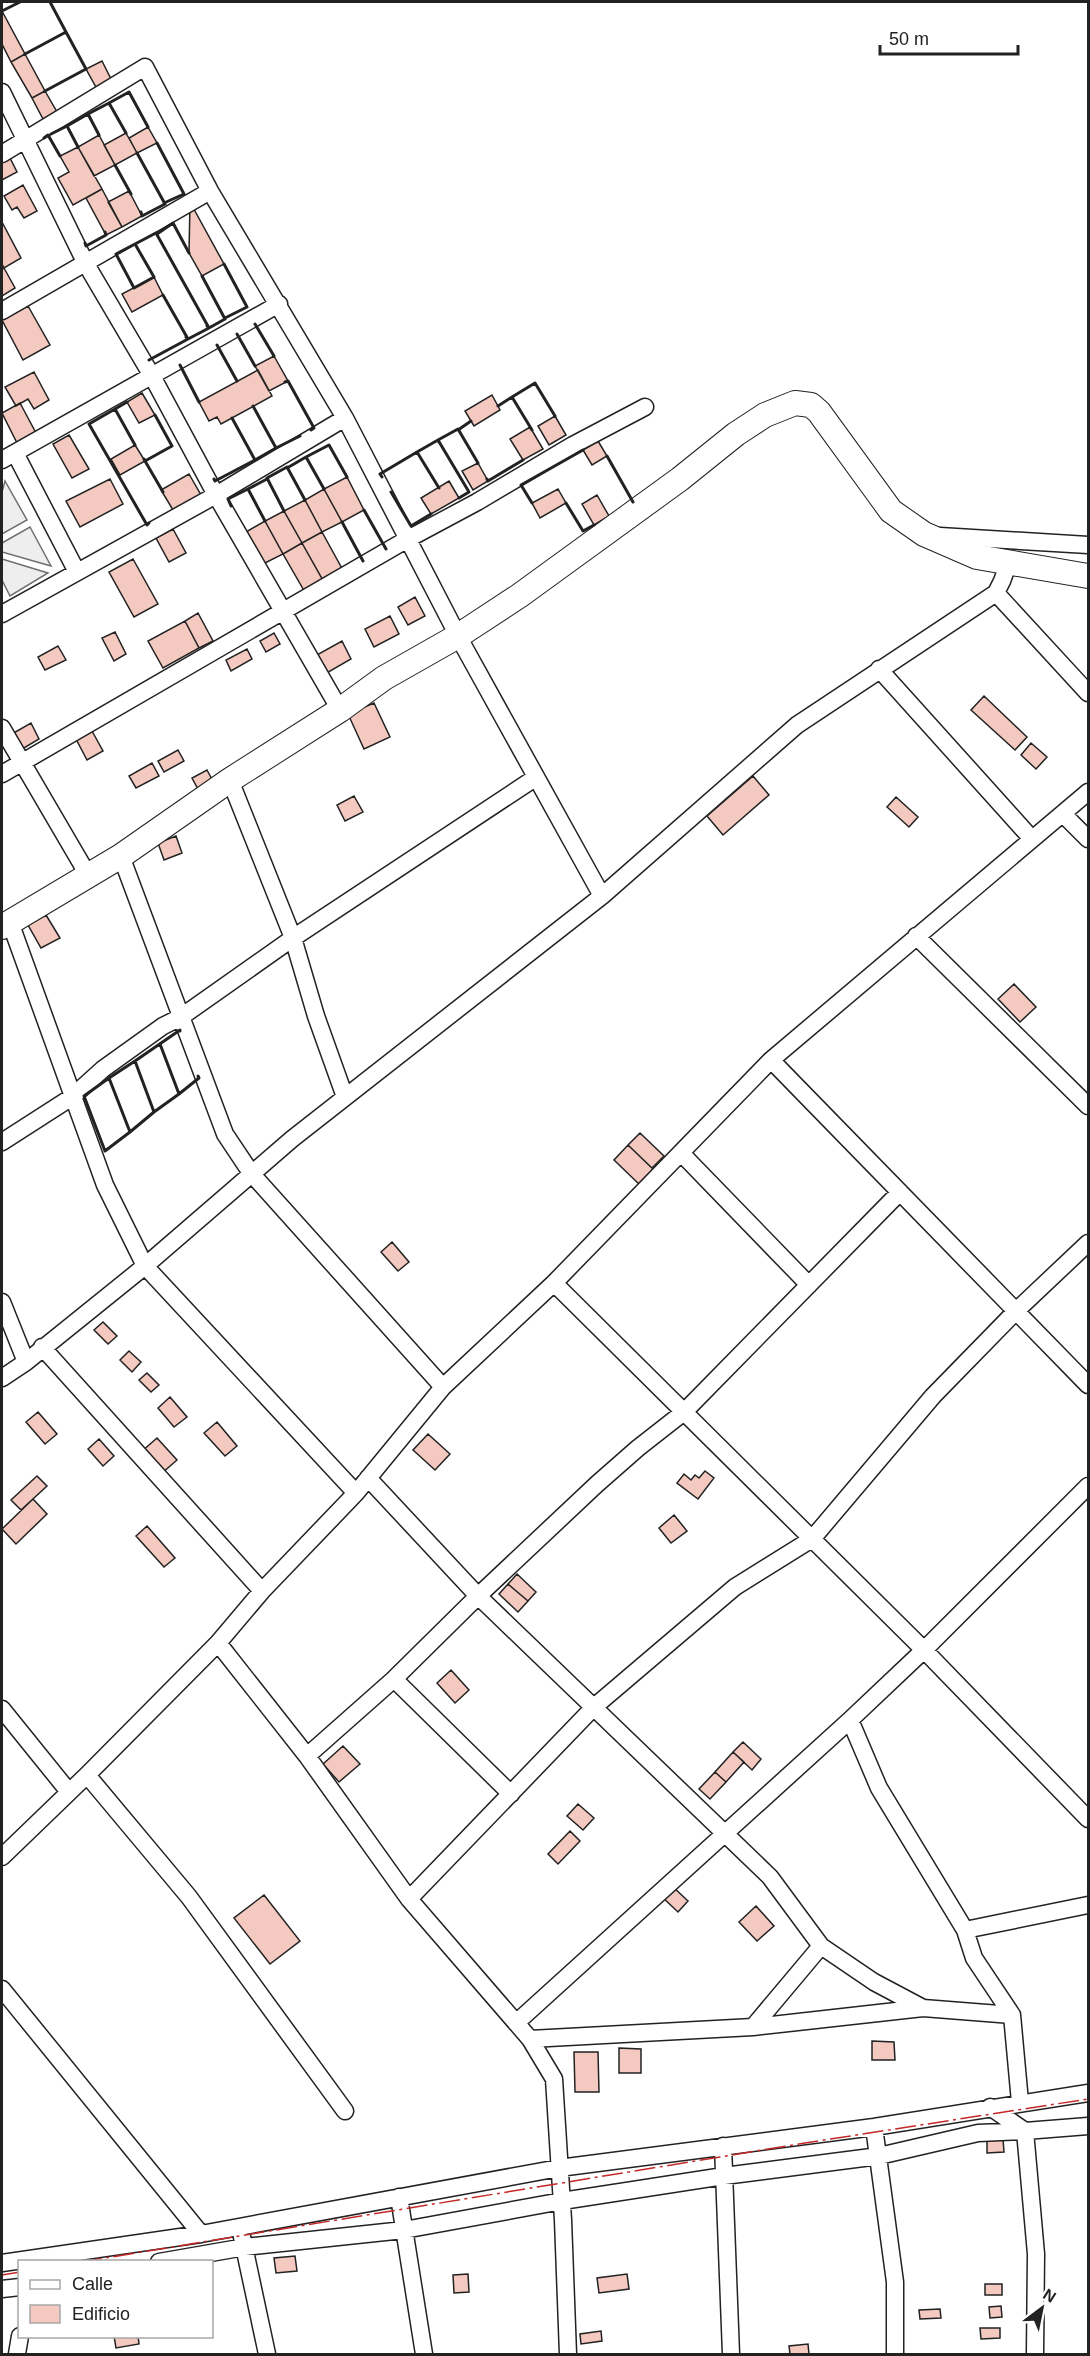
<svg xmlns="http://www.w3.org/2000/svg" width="1090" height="2356" font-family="Helvetica,sans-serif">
	<rect width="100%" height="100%" fill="#fff"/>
	<!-- green -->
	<path fill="#eee" stroke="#6f6f6f" stroke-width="1.5" d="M5,481L27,520L2,534V492Z
		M30,527L51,566L2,552V543Z
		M2,559L48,573L10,596L2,580Z"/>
	<!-- building -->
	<path fill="#f3c9c0" stroke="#222" stroke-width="1.5" d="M2,11L25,54L11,62L2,44Z
		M25,54L45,91L32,98L11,62Z
		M102,61L112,81L97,89L86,69Z
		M45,91L57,112L43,119L32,98Z
		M148,127L157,143L137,153L129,138Z
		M126,133L137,153L115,165L104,145Z
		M99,135L115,165L94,176L78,147Z
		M78,147L102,189L73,205L58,178L69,172L60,156Z
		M9,156L17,172L2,180V159Z
		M23,185L37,211L24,218L17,207L12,210L4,196Z
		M102,189L122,227L106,235L86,198Z
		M129,191L142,216L122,227L108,202Z
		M190,202L224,264L202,276L189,253Z
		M2,222L21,258L4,268L2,264Z
		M4,268L15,288L2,296V269Z
		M154,277L163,295L132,312L122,294Z
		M28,306L50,345L23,360L2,320Z
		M274,356L288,381L269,391L255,366Z
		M258,370L272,396L221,424L217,417L209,421L199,402Z
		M34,372L49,400L34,409L28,399L16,406L5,387Z
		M142,393L155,415L139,423L127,402Z
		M492,395L500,410L474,426L465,411Z
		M20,403L36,433L17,443L2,413Z
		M555,416L566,435L549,445L538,426Z
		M530,427L543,449L523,460L510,439Z
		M69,435L89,469L72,478L53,444Z
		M598,441L607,456L592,465L583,450Z
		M135,445L145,461L120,475L111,459Z
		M478,463L488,481L473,490L462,471Z
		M189,474L201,495L173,510L161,490Z
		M347,477L364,510L342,522L324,489Z
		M110,479L123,504L80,527L66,501Z
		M449,481L459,498L431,514L421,498Z
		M324,489L342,522L322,532L305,500Z
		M558,489L566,503L540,518L532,503Z
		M597,495L609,516L594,525L582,504Z
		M305,500L322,532L302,543L284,511Z
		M284,511L302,543L283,554L265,521Z
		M265,521L283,554L263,564L246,532Z
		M173,529L186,553L169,562L156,538Z
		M322,532L345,574L325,584L302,543Z
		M302,543L325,584L306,594L283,554Z
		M133,559L158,604L134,617L109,572Z
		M415,597L425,616L408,625L398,607Z
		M198,613L213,641L199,648L185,621Z
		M390,616L399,634L374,647L365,629Z
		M185,621L199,648L163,668L148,641Z
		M115,632L126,654L114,661L102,638Z
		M274,633L280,644L266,652L260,641Z
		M342,641L351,659L325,674L315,656Z
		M58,646L66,660L45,670L38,657Z
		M247,649L252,659L231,671L226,660Z
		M984,696L1027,737L1015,750L971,710Z
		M374,703L390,737L364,749L348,714Z
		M31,723L39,739L19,751L10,735Z
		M92,731L103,751L87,760L76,739Z
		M1031,743L1047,757L1036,769L1021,755Z
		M178,750L184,761L164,772L158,761Z
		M152,763L159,776L136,788L129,776Z
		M207,770L214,783L199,791L192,778Z
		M753,776L769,795L723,835L707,816Z
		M354,796L363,812L345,821L337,805Z
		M896,797L918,817L909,827L887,807Z
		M176,836L182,853L164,860L158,843Z
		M46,915L60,938L41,948L28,925Z
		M1014,984L1036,1007L1020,1022L998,999Z
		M640,1133L664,1156L652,1168L628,1145Z
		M628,1145L655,1171L641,1186L614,1160Z
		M392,1242L409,1262L398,1271L381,1252Z
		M103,1322L117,1336L108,1344L94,1330Z
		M129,1351L141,1362L132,1372L120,1360Z
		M147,1373L159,1385L151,1392L139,1380Z
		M170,1397L187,1417L174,1427L158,1408Z
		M38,1412L57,1434L45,1444L26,1422Z
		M217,1422L237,1446L225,1456L204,1433Z
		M428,1434L450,1454L435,1470L413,1450Z
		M157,1438L177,1460L161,1474L141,1452Z
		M99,1439L114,1456L103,1466L88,1449Z
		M705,1471L714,1478L698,1499L677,1483L684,1474L691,1480L695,1475L699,1478Z
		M37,1476L47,1486L21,1510L11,1500Z
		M33,1499L47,1514L16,1544L2,1529Z
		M674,1515L687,1531L671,1543L659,1528Z
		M147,1526L175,1558L164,1567L136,1536Z
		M517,1574L536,1592L528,1601L508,1584Z
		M508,1584L528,1601L518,1612L499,1594Z
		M451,1670L469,1690L455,1703L437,1683Z
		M743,1742L761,1759L752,1770L733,1752Z
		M343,1746L360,1764L339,1782L323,1764Z
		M733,1752L744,1762L726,1782L715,1772Z
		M715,1772L726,1782L710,1799L699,1789Z
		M578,1804L594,1818L583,1830L567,1816Z
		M570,1831L580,1841L558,1864L548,1854Z
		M671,1885L688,1901L678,1912L661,1896Z
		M264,1895L300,1941L270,1964L234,1918Z
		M756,1906L774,1926L757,1941L739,1922Z
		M872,2041L894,2042L895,2060H872Z
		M619,2048L641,2049V2073H619Z
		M574,2052H598L599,2092H575Z
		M1003,2139L1004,2152L987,2153V2140Z
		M295,2256L297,2271L276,2273L274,2258Z
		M468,2274L469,2292L454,2293L453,2275Z
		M627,2274L629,2289L599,2293L597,2278Z
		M985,2284H1002V2295H985Z
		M1001,2306L1002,2317L990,2318L989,2307Z
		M940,2309L941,2318L920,2319L919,2310Z
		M980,2328H1000V2338L981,2339Z
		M601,2331L602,2341L581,2344L580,2334Z
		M114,2336H138L139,2344L116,2348Z
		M808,2344L809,2354H790L789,2346Z"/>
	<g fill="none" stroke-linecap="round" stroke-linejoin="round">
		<!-- street casing -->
		<g stroke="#222" stroke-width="19">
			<path id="street" d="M2,92L86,264L152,376L216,495L340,710
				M2,154L145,67L210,191L345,418L458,636L602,896
				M2,311L210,191
				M15,453L77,572
				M2,460L279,304
				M940,536L1088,545
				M996,593L1088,693
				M2,614L216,495L345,418
				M879,669L1032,839
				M2,728L88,875
				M2,774L406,540L477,502L573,445L645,407
				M230,780L293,938L316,1016L345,1097
				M1063,814L1088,839
				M121,856L225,1134L251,1173L443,1387
				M10,922L105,1185L145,1266L356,1493
				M916,936L1088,1106
				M771,1060L1088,1385
				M2,1142L72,1097L103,1069L163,1026L181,1017L293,938L535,778
				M681,1153L809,1285
				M554,1283L924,1650L1088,1819
				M2,1302L26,1362
				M42,1347L262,1591
				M2,1378L26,1362L145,1266L292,1139L602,896L797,725L996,593L1002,581L1009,562
				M368,1478L478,1596L770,1877L821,1946L874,1982L923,2008
				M218,1643L307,1756L409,1899L530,2039L554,2079L563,2220L568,2354
				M394,1679L511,1794
				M2,1709L69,1792
				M850,1720L879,1788L965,1930
				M307,1756L394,1679L478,1596L597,1484L638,1448L684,1412L900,1192
				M87,1775L189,1897L345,2111
				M2,1857L87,1775L218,1643L262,1591L356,1493L443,1387L554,1283L771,1060L1088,792
				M409,1899L594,1707L735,1587L812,1539L933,1396L1016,1311L1088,1243
				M2,1989L201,2234
				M516,2023L850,1720L924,1650L1088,1486
				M753,2027L821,1946
				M530,2039L753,2027L923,2008L1012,2015
				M1020,2102L1012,2015L974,1958L965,1930L1088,1905
				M990,2107L1025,2131L1088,2126
				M874,2127L895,2282V2354
				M723,2146L731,2354
				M399,2197L424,2354
				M242,2237L267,2354
				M159,2262L245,2247L404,2230L562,2201L724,2176L879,2156L978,2133L1025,2131L1036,2254L1035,2354
				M2,2263L201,2234L559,2168L874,2127L1088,2093
				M2,2289L20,2287
				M17,2354L20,2336"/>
		</g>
		<!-- secondary casing -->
		<g stroke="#222" stroke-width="26">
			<path id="secondary" d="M2,927L121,856L230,780L340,710L384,678L458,636L519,596L680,479L736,434L765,415L795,403L811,405L819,412L891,511L924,534L977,557L1088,576"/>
		</g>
		<!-- street -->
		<use href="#street" stroke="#fff" stroke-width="16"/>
		<!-- secondary -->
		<use href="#secondary" stroke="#fff" stroke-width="24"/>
		<!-- wall -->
		<path stroke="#222" stroke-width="3" d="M50,2L66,32L65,33
			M2,11L20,2
			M25,54L66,32L86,69L45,91
			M126,133L109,103L129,92L148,127
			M51,134L67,126
			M99,135L88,114L109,103L110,105
			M44,138L48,135L60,156
			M157,143L184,194L164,203
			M78,147L67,126L88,114
			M137,153L165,204L142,216L141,212
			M115,165L131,194
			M157,234L173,223L189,253
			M85,243L86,246L106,235L105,232
			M135,244L154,277L134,288L116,254Z
			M224,264L247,307L225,318
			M202,276L225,319L209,328L207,326
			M154,277L135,244L156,233L209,328L188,339L163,295
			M255,324L274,356
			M237,334L255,366
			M217,345L237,381
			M149,360L188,339L186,337
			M180,365L199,402
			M285,382L288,381L314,428L311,430
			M253,406L276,448L300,436
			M498,406L512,397
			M115,409L127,402
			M232,418L255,460L276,448L275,446
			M458,430L471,421
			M532,430L512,397L535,383L555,416
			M439,442L438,440L458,429L478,463
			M135,445L115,409L89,424L147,525L149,523
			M607,456L633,502
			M144,459L145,461L172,446L155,415
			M145,461L163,492
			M287,468L306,457
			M382,477L380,474L417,452
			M214,479L215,481L255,460
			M487,479L488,481L523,460
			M439,488L417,452L438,440L469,492L459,498
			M324,489L306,457L329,445L347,477
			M391,492L411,526L431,514
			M532,503L521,485L583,450
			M566,503L583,531L594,525
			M231,506L228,499L248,489
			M364,510L386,549
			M284,511L267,478L287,467L305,500
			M265,521L248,489L267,479
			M342,522L363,561
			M160,1044L179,1094L199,1078L198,1076
			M160,1044L179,1094L154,1112L135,1061L180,1030V1031
			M135,1061L154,1112L130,1132L109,1078Z
			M109,1078L130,1132L105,1151L84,1096Z"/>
		<!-- power -->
		<path stroke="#c62828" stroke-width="1.5" stroke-dasharray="21 4.5 3 4.5" stroke-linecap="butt" d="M81,2262L805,2143L1088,2099
			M2,2275L20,2272"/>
	</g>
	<!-- border -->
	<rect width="1090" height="2356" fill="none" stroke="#222222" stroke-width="6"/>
	<!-- legend -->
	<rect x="18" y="2260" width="195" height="78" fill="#ffffff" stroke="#a7a7a7" stroke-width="1.5"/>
	<rect x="30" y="2280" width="30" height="9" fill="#ffffff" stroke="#a7a7a7" stroke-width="1.5"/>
	<text x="72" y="2290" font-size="18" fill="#222222">Calle</text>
	<rect x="30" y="2305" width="30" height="18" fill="#f3c9c0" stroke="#a7a7a7" stroke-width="1.5"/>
	<text x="72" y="2320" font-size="18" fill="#222222">Edificio</text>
	<!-- north arrow -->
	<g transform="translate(1042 2308) rotate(32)" stroke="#ffffff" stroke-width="4.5" paint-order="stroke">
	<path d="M0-4.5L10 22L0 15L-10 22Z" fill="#222222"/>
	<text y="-9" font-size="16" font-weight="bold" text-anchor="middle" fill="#222222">N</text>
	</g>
	<!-- scale -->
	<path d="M880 45v9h138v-9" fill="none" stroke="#222222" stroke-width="3"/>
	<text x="889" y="45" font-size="18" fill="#222222" stroke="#ffffff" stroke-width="4.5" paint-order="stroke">50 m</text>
</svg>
